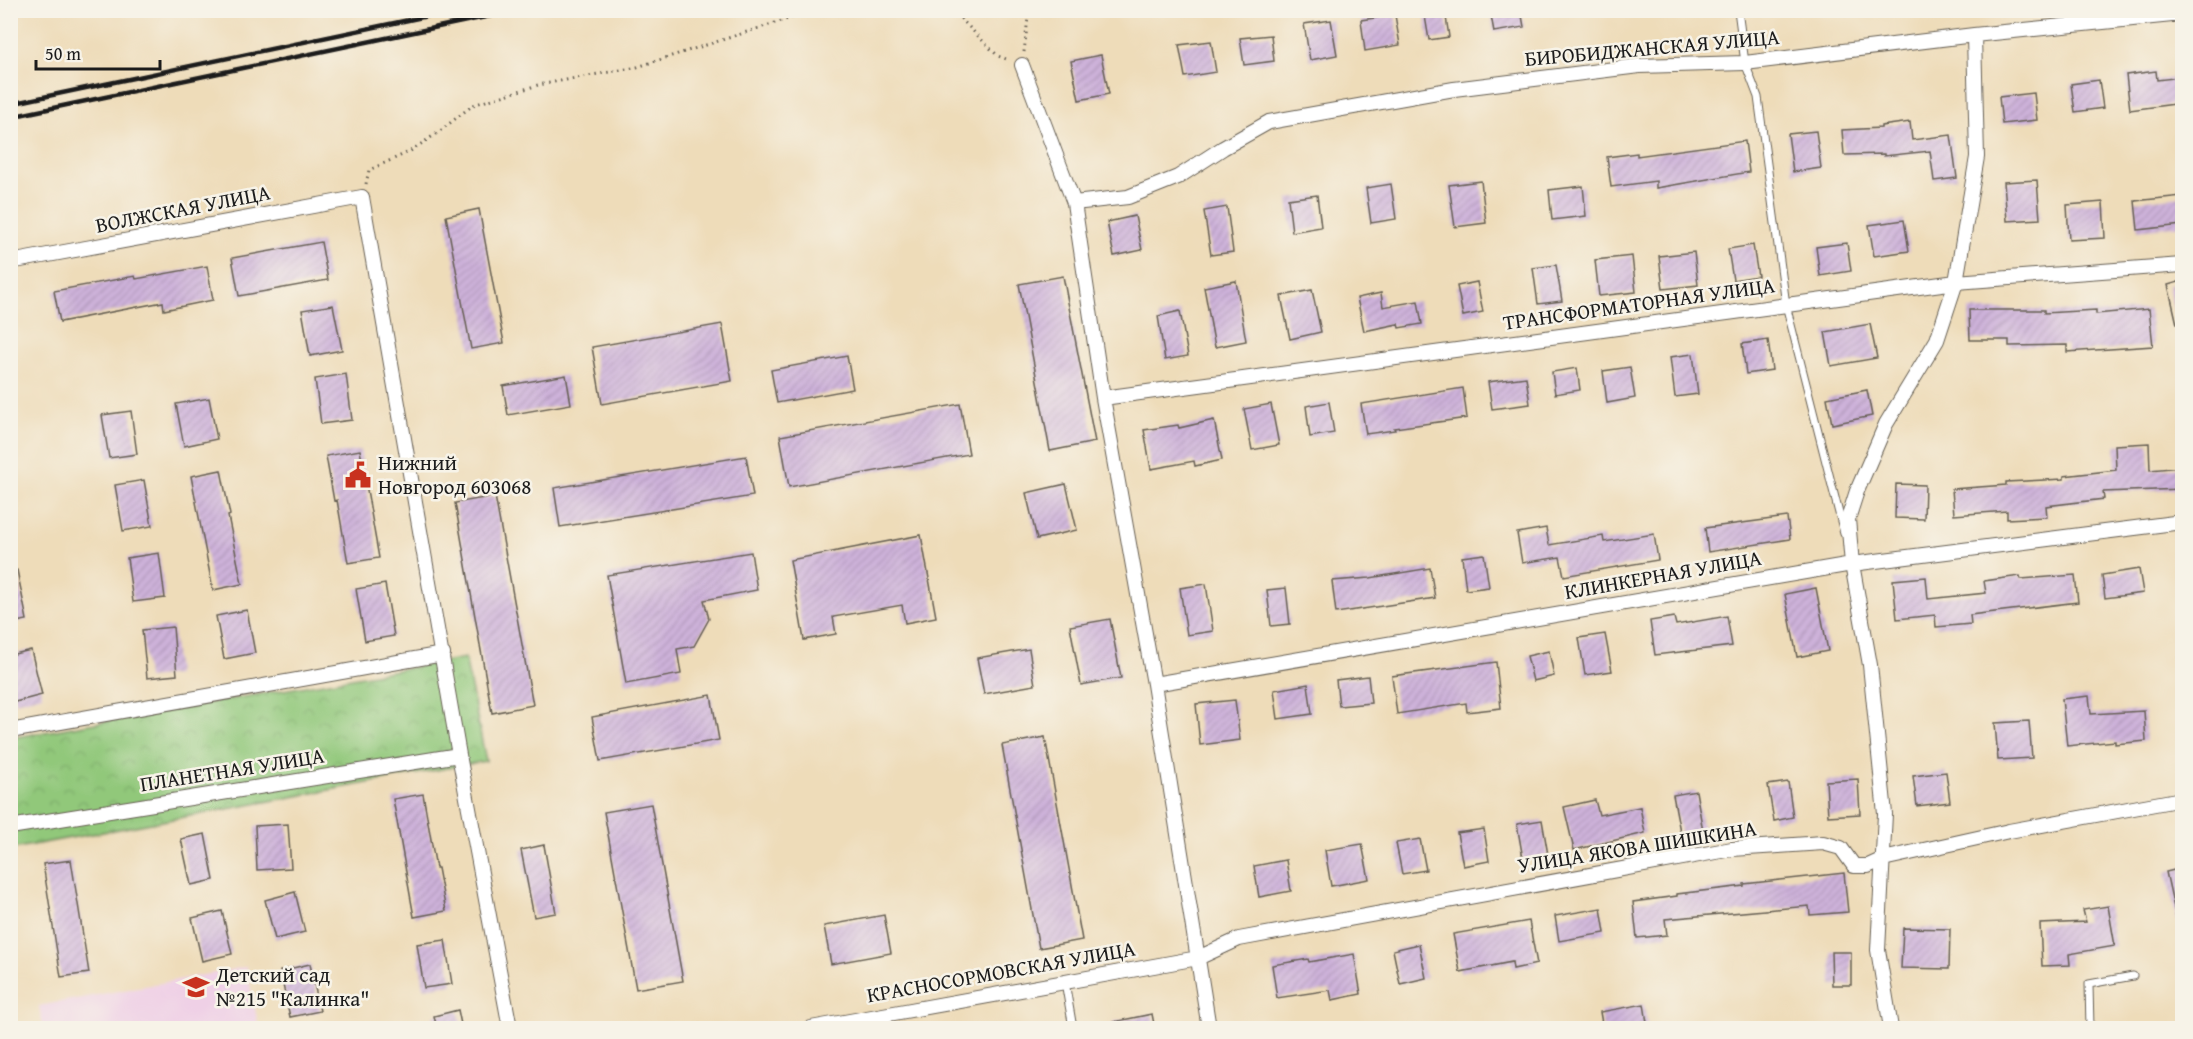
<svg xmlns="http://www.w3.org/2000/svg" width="2193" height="1039" font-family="'Gentium Book Plus',serif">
	<defs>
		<pattern id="park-crowns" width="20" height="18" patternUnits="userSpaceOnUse" patternTransform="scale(1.5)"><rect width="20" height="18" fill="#91c87a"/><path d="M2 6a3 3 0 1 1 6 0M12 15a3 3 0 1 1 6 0" fill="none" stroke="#7cab69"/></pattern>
		<pattern id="building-hatch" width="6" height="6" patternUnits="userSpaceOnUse" patternTransform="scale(1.5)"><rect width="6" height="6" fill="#ceb2da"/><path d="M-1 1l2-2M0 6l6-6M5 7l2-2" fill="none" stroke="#b098ba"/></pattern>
	</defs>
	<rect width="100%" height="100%" fill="#f7f3e8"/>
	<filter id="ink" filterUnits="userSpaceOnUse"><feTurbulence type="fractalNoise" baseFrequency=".0167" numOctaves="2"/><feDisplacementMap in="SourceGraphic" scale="12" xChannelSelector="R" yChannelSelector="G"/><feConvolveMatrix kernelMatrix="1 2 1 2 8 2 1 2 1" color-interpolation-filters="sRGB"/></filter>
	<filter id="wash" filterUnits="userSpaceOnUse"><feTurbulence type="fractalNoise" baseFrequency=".008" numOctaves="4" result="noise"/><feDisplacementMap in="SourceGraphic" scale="24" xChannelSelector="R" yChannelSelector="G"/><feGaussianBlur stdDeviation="1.35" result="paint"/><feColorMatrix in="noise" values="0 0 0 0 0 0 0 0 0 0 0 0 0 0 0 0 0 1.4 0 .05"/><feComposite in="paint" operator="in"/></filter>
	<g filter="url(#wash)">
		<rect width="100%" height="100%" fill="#eedcb9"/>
		<!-- built -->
		<path fill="#efd0e6" d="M246,967L259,1028H43L39,1006Z"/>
		<!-- park -->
		<path fill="url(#park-crowns)" stroke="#56724b" stroke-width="1.5" d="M465,658L486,761L11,849V738Z"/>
		<g id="blocks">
			<!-- building -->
			<path fill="url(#building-hatch)" d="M1424,10H1445L1449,37L1429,40Z
				M1490,10H1521L1524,27L1494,32Z
				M1395,15L1400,45L1365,51L1361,20Z
				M1331,20L1337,55L1310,60L1304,24Z
				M1271,35L1274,61L1244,65L1240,38Z
				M1211,41L1216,72L1185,77L1179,45Z
				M1101,55L1109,94L1079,100L1071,61Z
				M2156,71L2157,80L2182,77V103L2130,110L2126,75Z
				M2099,80L2103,108L2075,112L2071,84Z
				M2034,93L2037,120L2002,124L1999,97Z
				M1910,122L1912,140L1951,135L1957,178L1934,181L1930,151L1884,156V154L1844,155L1842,130L1881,128V126Z
				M1816,131L1821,168L1793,172L1788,134Z
				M1745,141L1749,172L1656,188V181L1611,187L1607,157L1637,153V156Z
				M2037,180L2040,219L2007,221L2004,182Z
				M1481,181L1486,223L1455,227L1449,185Z
				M1391,184L1396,219L1371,223L1366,188Z
				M1583,186L1586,216L1552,220L1549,190Z
				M1317,195L1321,227L1292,232L1288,199Z
				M2182,196V225L2138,230L2135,201Z
				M2103,202L2105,238L2069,240L2067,205Z
				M1227,207L1233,252L1211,255L1204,211Z
				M479,209L504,343L471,349L446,216Z
				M1135,216L1142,250L1114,256L1107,222Z
				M1904,220L1909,251L1874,256L1869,225Z
				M321,242L328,280L239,296L232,258Z
				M1847,243L1851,271L1820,276L1816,247Z
				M1753,245L1758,276L1733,280L1728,249Z
				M1694,252L1698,285L1663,289L1659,256Z
				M1632,256L1636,292L1599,296L1595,260Z
				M1556,265L1562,301L1538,304L1533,268Z
				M207,266L213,300L164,310L163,302L60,322L54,291L135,276L136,279Z
				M1063,276L1095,442L1050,451L1019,284Z
				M1236,281L1246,341L1215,347L1204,287Z
				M2182,281V323L2177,324L2168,285Z
				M1477,282L1483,312L1463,316L1457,286Z
				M1312,290L1321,332L1290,339L1281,296Z
				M1381,293L1383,307L1418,301L1422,324L1399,328L1398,324L1364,331L1357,298Z
				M333,305L342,350L310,356L302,310Z
				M2149,309L2153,346L2067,352V345L2009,346V340H1970L1969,310H2044V313L2096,310V314Z
				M1180,311L1188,356L1165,360L1158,316Z
				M722,324L732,381L602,404L592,347Z
				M1870,324L1877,358L1831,366L1825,332Z
				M1768,340L1772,370L1746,374L1742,344Z
				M1693,354L1698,394L1675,397L1670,357Z
				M847,356L853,389L777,403L771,370Z
				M1630,367L1635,398L1607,403L1603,371Z
				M1577,368L1580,390L1555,394L1552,372Z
				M346,374L352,420L321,424L315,379Z
				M566,375L571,404L508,415L503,386Z
				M1526,377L1530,404L1492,409L1488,382Z
				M1463,388L1467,418L1394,428L1395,430L1366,434L1361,404Z
				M1867,390L1872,416L1832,424L1827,398Z
				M209,398L217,439L184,446L176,404Z
				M1329,402L1334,433L1310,437L1306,406Z
				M960,404L969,454L789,487L780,436Z
				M1271,404L1279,445L1252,450L1244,409Z
				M131,411L137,454L109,458L102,415Z
				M1214,420L1222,460L1195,466L1194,461L1151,469L1144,430L1178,425L1179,428Z
				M2149,443L2150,470L2182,467V489L2103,492L2104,499L2046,506L2047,517L2007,519V511L1954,515L1952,489L2006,485V482L2064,479V476L2116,470L2115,445Z
				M360,450L379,558L348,563L337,500L334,501L326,456Z
				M746,456L753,496L560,527L554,488Z
				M221,470L230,515L228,516L242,584L213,590L191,476Z
				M144,480L152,526L123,531L115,485Z
				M1066,484L1077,530L1037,539L1026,493Z
				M1896,484L1925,485L1924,519L1895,518Z
				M495,496L533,705L492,713L455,503Z
				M1787,517L1790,539L1708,552L1705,528Z
				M1546,528L1549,545L1603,536L1604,542L1654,534L1658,560L1564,576L1560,557L1522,563L1517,533Z
				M921,535L936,617L905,623L902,605L833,617L836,634L804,640L790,560Z
				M751,552L757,590L704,600L709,619L694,646L677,649L681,674L626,684L607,575Z
				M159,553L165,598L133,602L127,558Z
				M1484,554L1489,587L1466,590L1462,557Z
				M1430,568L1435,598L1336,613L1332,581L1370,578Z
				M2139,569L2143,593L2105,598L2102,575Z
				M17,570L27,620L10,623V571Z
				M2075,575L2078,602L1970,615L1971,624L1936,627L1935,615L1897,619L1893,580L1926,577L1928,599L1986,593L1984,581L2020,576L2021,579Z
				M385,584L394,636L365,641L356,589Z
				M1206,584L1213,631L1187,635L1180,588Z
				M1286,588L1290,624L1271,626L1267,590Z
				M1816,588L1828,651L1797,657L1785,594Z
				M247,610L255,653L224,659L216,616Z
				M1727,616L1732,646L1655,655L1650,621L1674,617L1676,625Z
				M1110,619L1121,678L1081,685L1070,626Z
				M173,627L177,675L147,678L142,630Z
				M1605,634L1612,671L1585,675L1579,638Z
				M1029,649L1035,685L984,694L977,658Z
				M31,650L42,695L15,702L10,684V655Z
				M1549,651L1554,676L1533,681L1527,656Z
				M1496,662L1501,708L1467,712L1466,703L1397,714L1392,676Z
				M1368,676L1371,703L1339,706L1336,680Z
				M1308,684L1312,714L1278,719L1274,690Z
				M711,695L719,740L600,761L592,717Z
				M2089,696L2091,714L2144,711L2146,741L2115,744V741L2067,746L2062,699Z
				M1235,700L1240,740L1200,745L1196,704Z
				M2029,721L2032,758L1998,760L1995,723Z
				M1045,737L1082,940L1039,948L1002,745Z
				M1946,772L1950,802L1917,806L1913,776Z
				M1858,779L1860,814L1828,816L1826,781Z
				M1788,782L1793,817L1774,821L1768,785Z
				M1696,791L1704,837L1682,842L1673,795Z
				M423,794L436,868H438L446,911L414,917L393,799Z
				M1595,800L1599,815L1640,807L1645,833L1574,850L1564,807Z
				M651,804L683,981L636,989L604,812Z
				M1542,820L1548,855L1523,859L1517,824Z
				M288,824L291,868L257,870L255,826Z
				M1484,829L1489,861L1463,866L1457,833Z
				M205,834L214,880L191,885L181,839Z
				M1420,839L1426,870L1402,874L1396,843Z
				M1362,844L1369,879L1331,886L1325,850Z
				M544,845L556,913L534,917L521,850Z
				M71,860L89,973L61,977L43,864Z
				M1286,860L1291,891L1259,897L1254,866Z
				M2182,868V920L2177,921L2166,872Z
				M1844,873L1848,912L1810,915L1809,906L1665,919L1667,935L1637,938L1633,902L1677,896V894L1744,886V884Z
				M295,892L305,932L275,939L265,900Z
				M2108,906L2115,946L2069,954L2070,965L2042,966L2040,924L2086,922L2083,910Z
				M1601,908L1605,933L1559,941L1555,916Z
				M222,911L232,954L202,961L192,918Z
				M884,915L891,953L831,964L824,926Z
				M1529,921L1537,964L1513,969L1512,962L1460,972L1453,934Z
				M1903,928L1950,929L1949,969L1901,968Z
				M445,940L452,984L424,988L417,944Z
				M1419,944L1426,978L1400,984L1393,950Z
				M1831,952H1851V985H1832Z
				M1354,954L1361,994L1332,1000L1330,990L1277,998L1272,965L1308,959L1309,962Z
				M310,964L320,1011L290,1017L280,971Z
				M1644,1004L1648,1029H1603L1600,1012Z
				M458,1010L462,1029H437L434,1016Z
				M1152,1014L1155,1029H1114L1113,1022Z"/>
		</g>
	</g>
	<g filter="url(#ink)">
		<use href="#blocks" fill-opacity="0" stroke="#665f53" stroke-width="1.5"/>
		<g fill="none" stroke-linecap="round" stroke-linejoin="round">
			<!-- lane casing -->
			<g stroke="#665f53" stroke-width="9">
				<path id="lane" d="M1738,10L1745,63L1758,97L1786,305L1844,533
					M1065,982L1073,1028
					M2090,1028L2089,984L2133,976"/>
			</g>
			<!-- street casing -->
			<g stroke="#665f53" stroke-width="16">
				<path id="street" d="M1022,65L1074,203L1103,398L1154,684L1209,1028
					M1074,203L1128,197L1178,177L1223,148L1269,122L1454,89L1639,66L1745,63L1974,35L2182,14
					M10,262L362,197L459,755L510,1028
					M1103,398L1956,282L2182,265
					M1154,684L1852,564L2182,522
					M10,731L443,654
					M10,827L459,755
					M811,1028L1198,958L1239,939L1732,849L1823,843L1841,848L1854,866H1868L1883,859L2009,831L2182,799
					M1891,1028L1878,950L1885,814L1870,665L1852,564L1848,519L1857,491L1886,424L1937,340L1956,282L1977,157L1974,35"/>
			</g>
			<!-- path -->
			<path stroke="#665f53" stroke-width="3" stroke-dasharray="1.5 4.5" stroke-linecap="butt" d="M952,10L998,56L1009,60
				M1024,52L1029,10
				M366,184L369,170L409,152L436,134L473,105L538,85L637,67L816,10"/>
			<!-- lane -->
			<use href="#lane" stroke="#fff" stroke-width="7"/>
			<!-- street -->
			<use href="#street" stroke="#fff" stroke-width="14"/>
			<!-- rail -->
			<path stroke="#1c1c1c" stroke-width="4.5" d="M10,104L456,10
				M10,117L519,10"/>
		</g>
	</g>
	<!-- icons -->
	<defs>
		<g id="civic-bare" transform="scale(2.07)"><path d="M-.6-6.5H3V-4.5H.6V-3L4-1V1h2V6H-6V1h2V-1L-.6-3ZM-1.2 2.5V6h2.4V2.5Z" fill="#c8321e" stroke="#f7f3e8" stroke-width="2.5" paint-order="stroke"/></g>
		<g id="school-bare" transform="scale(2.07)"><path d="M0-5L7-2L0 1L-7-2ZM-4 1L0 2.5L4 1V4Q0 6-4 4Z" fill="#c8321e" stroke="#f7f3e8" stroke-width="2.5" paint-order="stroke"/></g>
	</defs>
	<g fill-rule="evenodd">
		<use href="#civic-bare" x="358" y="475"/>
		<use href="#school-bare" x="196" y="987"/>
	</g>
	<g text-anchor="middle" stroke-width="5" stroke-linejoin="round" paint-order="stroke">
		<!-- street labels -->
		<g font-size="21" fill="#1c1c1c" stroke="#f7f3e8">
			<text transform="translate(1652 48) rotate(-5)" y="7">БИРОБИДЖАНСКАЯ УЛИЦА</text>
			<text transform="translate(183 209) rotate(-11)" y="7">ВОЛЖСКАЯ УЛИЦА</text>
			<text transform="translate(1639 304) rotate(-8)" y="7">ТРАНСФОРМАТОРНАЯ УЛИЦА</text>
			<text transform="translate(1663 575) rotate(-10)" y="7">КЛИНКЕРНАЯ УЛИЦА</text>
			<text transform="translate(232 770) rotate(-9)" y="7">ПЛАНЕТНАЯ УЛИЦА</text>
			<text transform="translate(1637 847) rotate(-9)" y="7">УЛИЦА ЯКОВА ШИШКИНА</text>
			<text transform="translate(1001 972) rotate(-10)" y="7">КРАСНОСОРМОВСКАЯ УЛИЦА</text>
		</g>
		<!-- poi labels -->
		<g font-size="21" fill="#1c1c1c" stroke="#f7f3e8" text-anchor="start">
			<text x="378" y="470">Нижний<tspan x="378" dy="24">Новгород 603068</tspan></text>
			<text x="216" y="982">Детский сад<tspan x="216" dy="24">№215 "Калинка"</tspan></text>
		</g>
	</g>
	<!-- margin -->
	<rect width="2193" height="1039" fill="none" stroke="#f7f3e8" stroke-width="36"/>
	<!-- scale -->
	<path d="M36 60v9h124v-9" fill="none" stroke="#1c1c1c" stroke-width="3"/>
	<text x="45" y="60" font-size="18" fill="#1c1c1c" stroke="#f7f3e8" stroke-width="4.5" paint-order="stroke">50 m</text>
</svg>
